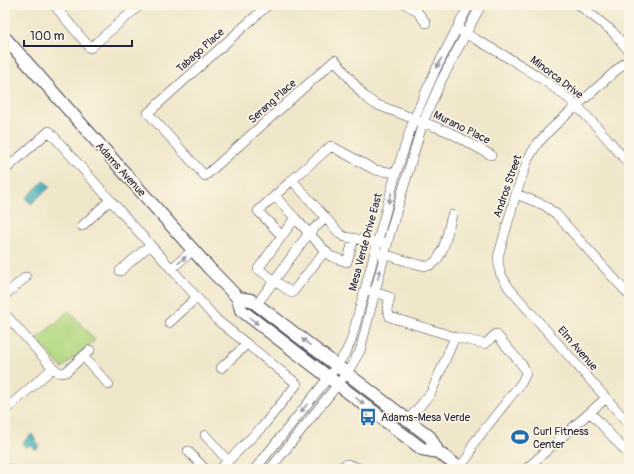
<svg xmlns="http://www.w3.org/2000/svg" width="634" height="474" font-family="Pangolin,sans-serif">
	<rect width="100%" height="100%" fill="#fcf5e5"/>
	<filter id="ink" filterUnits="userSpaceOnUse"><feTurbulence type="fractalNoise" baseFrequency=".025" numOctaves="2"/><feDisplacementMap in="SourceGraphic" scale="8" xChannelSelector="R" yChannelSelector="G"/><feConvolveMatrix kernelMatrix="1 2 1 2 8 2 1 2 1" color-interpolation-filters="sRGB"/></filter>
	<filter id="wash" filterUnits="userSpaceOnUse"><feTurbulence type="fractalNoise" baseFrequency=".012" numOctaves="4" result="noise"/><feDisplacementMap in="SourceGraphic" scale="16" xChannelSelector="R" yChannelSelector="G"/><feGaussianBlur stdDeviation="0.9" result="paint"/><feColorMatrix in="noise" values="0 0 0 0 0 0 0 0 0 0 0 0 0 0 0 0 0 1.4 0 .05"/><feComposite in="paint" operator="in"/></filter>
	<g filter="url(#wash)">
		<rect width="100%" height="100%" fill="#f0e7ca"/>
		<!-- green -->
		<path fill="#b3d882" stroke="#6a7d5e" d="M69,311L95,340L62,368L37,339Z"/>
		<!-- water -->
		<path fill="#3cadb5" stroke="#2f6878" d="M44,181L50,187L31,204L26,198Z
			M32,434L39,446L37,449L33,448L30,444L28,447L23,445L24,441Z"/>
	</g>
	<g filter="url(#ink)">
		<g fill="none" stroke-linecap="round" stroke-linejoin="round">
			<!-- minor casing -->
			<g stroke="#414050" stroke-width="10">
				<path id="minor" d="M54,5L90,48L140,5
					M268,5L148,113L205,176L335,60L364,96L375,104L449,132L491,155
					M407,5L416,10L426,23
					M579,5L612,31L629,51
					M461,31C498,52 536,72 569,99C591,118 610,142 629,164
					M629,59L552,128L537,144L528,159L516,194L498,257L500,273L509,288L629,424
					M5,170L49,131L217,320L297,384L263,426L220,469
					M516,194L544,205L556,214L629,295
					M275,196L295,218L258,269L292,293L325,251
					M295,218L330,256L347,262L354,238
					M82,226L110,200
					M282,236L258,211L292,180
					M382,243L345,237L340,234L292,180L331,146L375,170L396,173
					M380,253C389,255 420,267 428,266C444,262 448,228 452,215
					M171,269L193,250
					M120,271L150,245
					M371,291L390,297L387,309L390,317L455,337L431,393L408,420
					M5,295L26,277
					M257,304L309,233L326,218
					M5,314L53,368L5,410
					M169,323L196,298
					M455,337L485,344L496,334L523,366L526,373L522,382L473,444L470,454L459,468
					M83,356L109,385
					M53,368L60,373L66,372L90,350
					M221,368L247,344
					M590,412L629,455
					M205,435L228,461
					M188,451L205,469
					M5,468L8,469
					M255,469L329,377L346,352L351,341L396,173L414,119L435,71L469,5
					M270,469L347,373L360,351L390,233L423,122L442,79L481,5
					M337,469L347,464L361,469
					M526,469L606,398"/>
			</g>
			<!-- major casing -->
			<g stroke="#414050" stroke-width="14">
				<path id="major" d="M5,38L209,268L238,298L241,310L422,449L438,452L461,469
					M238,298L251,300L430,437L438,452"/>
			</g>
			<!-- minor -->
			<use href="#minor" stroke="#fff" stroke-width="9"/>
			<!-- major -->
			<use href="#major" stroke="#fff" stroke-width="12"/>
		</g>
		<!-- one-way arrows -->
		<defs><path id="oneway-solid" d="M-6-.8H1V-3.2L6.5 0L1 3.2V.8H-6Z"/></defs>
		<g fill="#9c9ca7">
			<use href="#oneway-solid" transform="translate(439 63) rotate(117)"/>
			<use href="#oneway-solid" transform="translate(390 198) rotate(105)"/>
			<use href="#oneway-solid" transform="translate(182 260) rotate(-41)"/>
			<use href="#oneway-solid" transform="translate(379 274) rotate(-76)"/>
			<use href="#oneway-solid" transform="translate(254 321) rotate(39)"/>
			<use href="#oneway-solid" transform="translate(306 342) rotate(-143)"/>
			<use href="#oneway-solid" transform="translate(360 401) rotate(38)"/>
			<use href="#oneway-solid" transform="translate(304 408) rotate(129)"/>
		</g>
	</g>
	<!-- icons -->
	<defs>
		<g id="bus-bare" transform="scale(1.38)"><path d="M-5-6H5V4H4V6H2V4H-2V6H-4V4H-5ZM-3.5-4V0h7V-4ZM-3.5 1.2v1.5H-2V1.2ZM2 1.2v1.5H3.5V1.2Z" fill="#1f6fb2" stroke="#fcf5e5" stroke-width="2.5" paint-order="stroke"/></g>
		<g id="stadium-bare" transform="scale(1.38)"><path d="M0-5a6.5 5 0 1 0 0 10a6.5 5 0 1 0 0-10ZM-3.5-1.8h7v3.6h-7Z" fill="#1f6fb2" stroke="#fcf5e5" stroke-width="2.5" paint-order="stroke"/></g>
	</defs>
	<g fill-rule="evenodd">
		<use href="#bus-bare" x="368" y="417"/>
		<use href="#stadium-bare" x="520" y="437"/>
	</g>
	<g text-anchor="middle" stroke-width="3.5" stroke-linejoin="round" paint-order="stroke">
		<!-- street labels -->
		<g font-size="11" fill="#22223b" stroke="#fcf5e5">
			<text transform="translate(200 50) rotate(-42)" y="4">Tabago Place</text>
			<text transform="translate(557 77) rotate(37)" y="4">Minorca Drive</text>
			<text transform="translate(272 101) rotate(-42)" y="4">Serang Place</text>
			<text transform="translate(462 127) rotate(26)" y="4">Murano Place</text>
			<text transform="translate(121 169) rotate(48)" y="4">Adams Avenue</text>
			<text transform="translate(507 186) rotate(-71)" y="4">Andros Street</text>
			<text transform="translate(365 242) rotate(-75)" y="4">Mesa Verde Drive East</text>
			<text transform="translate(578 348) rotate(49)" y="4">Elm Avenue</text>
		</g>
		<!-- poi labels -->
		<g font-size="11" fill="#22223b" stroke="#fcf5e5" text-anchor="start">
			<text x="381" y="421">Adams-Mesa Verde</text>
			<text x="533" y="435">Curl Fitness<tspan x="533" dy="13">Center</tspan></text>
		</g>
	</g>
	<!-- margin -->
	<rect width="634" height="474" fill="none" stroke="#fcf5e5" stroke-width="20"/>
	<!-- scale -->
	<path d="M24 40v6h108v-6" fill="none" stroke="#22223b" stroke-width="2"/>
	<text x="30" y="40" font-size="12" fill="#22223b" stroke="#fcf5e5" stroke-width="3" paint-order="stroke">100 m</text>
</svg>
